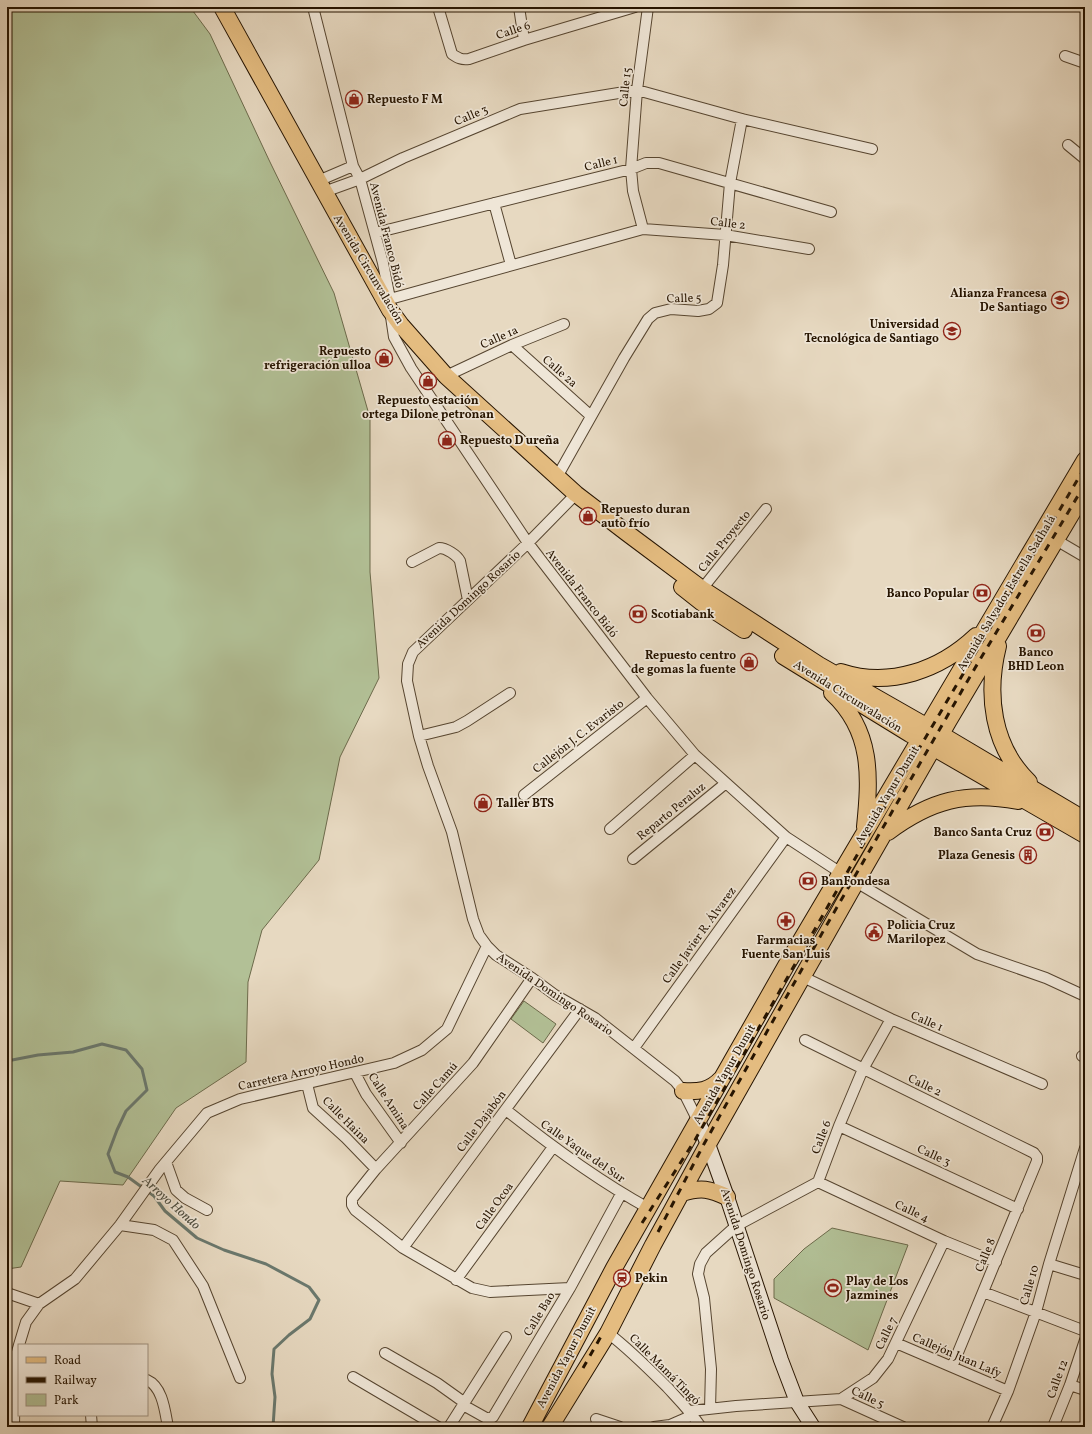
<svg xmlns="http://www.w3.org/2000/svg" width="1092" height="1434" font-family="Vollkorn,serif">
	<rect width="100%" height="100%" fill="#e7d9c1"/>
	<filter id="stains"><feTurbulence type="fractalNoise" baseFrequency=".005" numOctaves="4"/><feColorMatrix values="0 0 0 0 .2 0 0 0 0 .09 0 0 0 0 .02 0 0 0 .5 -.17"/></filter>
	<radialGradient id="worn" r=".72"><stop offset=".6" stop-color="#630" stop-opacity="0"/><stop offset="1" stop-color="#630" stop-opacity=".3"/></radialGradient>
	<!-- green -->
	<path fill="#b2c096" stroke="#6c6a4b" d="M7,7H190L210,34L269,160L334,293L370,418V572L379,678L340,757L319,860L262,930L248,982L246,1062L176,1108L123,1185L60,1181L21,1267L7,1269Z
		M524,1001L556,1024L543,1043L511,1019Z
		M832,1228L908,1245L868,1350L774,1298V1279L804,1249Z"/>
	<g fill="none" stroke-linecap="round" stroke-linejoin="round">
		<!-- stream -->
		<path stroke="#6a786d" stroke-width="3" d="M7,980V981
			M7,1061L38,1055L73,1052L102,1044L126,1050L142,1069L147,1090L126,1111L117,1130L108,1154L115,1172L128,1177L154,1196L165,1211L197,1238L224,1250L266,1264L309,1287L319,1300L310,1319L289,1335L274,1349L272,1374L275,1397L273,1427"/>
		<!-- minor casing -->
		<g stroke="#564530" stroke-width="12">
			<path id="minor" d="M313,7L353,166L360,179L383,263L390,299V310L394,337L411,368L528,543L647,698L695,755L786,837L841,873L977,954L1046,978L1085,996
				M438,7L452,54C458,58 461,60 469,59L524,40L635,7
				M519,7L524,40
				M1065,56L1085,63
				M1068,145L1085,159
				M318,181L353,166
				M324,192L360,179L403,158L520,109L637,90L742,119L872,149
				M494,203L511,265
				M643,229L633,191L631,169L637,90L648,7
				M375,233L631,169L646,163H659L831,212
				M390,299L643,229L725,235L809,249
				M512,345L591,416
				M446,376L512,345L564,324
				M557,477L624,358L648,319L655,313L671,309L698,311L709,309L717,303L723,265L730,183L742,119
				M576,494L528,543L413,652L408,664L407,681L419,736L428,766L452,832L473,919L479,935L487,946L496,955L532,978L555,995L595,1018L675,1081L683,1091L698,1121
				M1056,540L1085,557
				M412,562L439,548C446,548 457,555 460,561L468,600
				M702,589L766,509
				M419,736L456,727L467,721L510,693
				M524,795L647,698
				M610,829L695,755
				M633,859L726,783
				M803,977L891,1019L1042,1084
				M532,978L473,1063L376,1169L352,1199V1205L355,1210L403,1248L472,1288L490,1292L570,1288
				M805,1040L1034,1153L1037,1157V1161L952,1367
				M634,1048L786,837
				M1082,1056L1085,1057
				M355,1073L366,1094L401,1143
				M307,1084L313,1108L346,1138L376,1169
				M506,1110C551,1146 597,1180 648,1208
				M839,1126L1018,1209
				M166,1162L176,1190L185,1198L207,1210
				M818,1182L944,1241L996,1262
				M120,1225L154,1230L173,1240L203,1286L240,1378
				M403,1248L580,1009
				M1049,1264L1085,1275
				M456,1280L553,1147
				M983,1292L1085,1331
				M7,1293L39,1304
				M608,1333C629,1349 648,1368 667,1387C679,1400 691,1412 701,1427
				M896,1343L1008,1391
				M19,1345L26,1322L39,1304L75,1279L120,1225L160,1169L207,1113L240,1099L394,1063L422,1050L447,1029L487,946
				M385,1353L437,1383L465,1403
				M353,1377L438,1427
				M147,1380C163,1387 165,1412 168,1427
				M1070,1385L1085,1390
				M841,1399L873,1378L888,1359L944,1241
				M463,1405L488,1419L493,1417L570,1288L621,1194
				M710,1409L711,1369L704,1298L698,1274L700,1264L706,1253L736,1226L818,1182L839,1126L863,1069L891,1019
				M690,1411L736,1406L841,1399L903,1427
				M91,1415L92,1427
				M596,1419L620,1427
				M14,1427L15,1359L19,1345
				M449,1427L506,1337
				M654,1427L670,1425L693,1415
				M992,1427L1008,1391L1036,1312L1049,1264L1085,1148
				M1053,1427L1070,1385L1085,1340"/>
		</g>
		<!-- secondary casing -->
		<g stroke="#261400" stroke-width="16">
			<path id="secondary" d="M698,1121L708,1144L727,1197L781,1360L797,1402L813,1427"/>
		</g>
		<!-- primary casing -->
		<g stroke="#261400" stroke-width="18">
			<path id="primary" d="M222,7L390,310L401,325L446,376L576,494L627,533L702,589L819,665L947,738L1085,820
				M682,587L701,602L744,630
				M998,646C986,694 992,746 1029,782
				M783,656L910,734L1085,835
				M841,672C890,688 940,670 976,636
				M832,693C873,731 870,777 865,827
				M888,832C931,800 966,791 1018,801
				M683,1091C698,1092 710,1091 721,1079
				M682,1193C701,1187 710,1189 727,1197
				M530,1427L614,1268L787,964L1085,460
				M550,1427L608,1333L653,1245L708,1144L856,882L949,720L1085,491"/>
		</g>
		<!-- minor -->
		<use href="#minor" stroke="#efe6d7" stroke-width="10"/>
		<!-- secondary -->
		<use href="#secondary" stroke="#efe6d7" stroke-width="14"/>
		<!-- primary -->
		<use href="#primary" stroke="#e4bc80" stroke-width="16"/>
		<!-- rail -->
		<path stroke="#261400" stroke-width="3" stroke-dasharray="7 7" stroke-linecap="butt" d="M642,1223L695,1140L877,820L1085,467
			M658,1232L704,1144L825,928L975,668L1085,484
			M567,1360L587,1324
			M583,1368L603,1333"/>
	</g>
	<!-- icons -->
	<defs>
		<g id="shop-ring" transform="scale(0.9)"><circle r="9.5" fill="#efe6d7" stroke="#8f2418" stroke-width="1.5"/><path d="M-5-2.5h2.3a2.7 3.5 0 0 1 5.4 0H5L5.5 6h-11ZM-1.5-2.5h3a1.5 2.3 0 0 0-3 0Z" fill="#8f2418"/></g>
		<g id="school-ring" transform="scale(0.9)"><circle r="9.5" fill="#efe6d7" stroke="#8f2418" stroke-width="1.5"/><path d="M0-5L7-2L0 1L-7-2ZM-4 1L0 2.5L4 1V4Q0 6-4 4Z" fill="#8f2418"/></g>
		<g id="university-ring" transform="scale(0.9)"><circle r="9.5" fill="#efe6d7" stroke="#8f2418" stroke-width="1.5"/><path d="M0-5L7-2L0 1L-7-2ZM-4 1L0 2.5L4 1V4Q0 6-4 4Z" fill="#8f2418"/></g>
		<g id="bank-ring" transform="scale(0.9)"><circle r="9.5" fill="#efe6d7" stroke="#8f2418" stroke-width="1.5"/><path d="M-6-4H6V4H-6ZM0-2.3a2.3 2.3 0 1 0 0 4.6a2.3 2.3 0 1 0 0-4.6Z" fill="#8f2418"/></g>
		<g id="building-ring" transform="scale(0.9)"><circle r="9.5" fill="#efe6d7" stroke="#8f2418" stroke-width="1.5"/><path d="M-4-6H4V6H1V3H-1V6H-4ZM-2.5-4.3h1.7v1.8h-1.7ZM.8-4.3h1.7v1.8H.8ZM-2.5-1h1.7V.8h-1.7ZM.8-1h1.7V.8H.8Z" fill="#8f2418"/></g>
		<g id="pharmacy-ring" transform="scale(0.9)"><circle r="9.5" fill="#efe6d7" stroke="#8f2418" stroke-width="1.5"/><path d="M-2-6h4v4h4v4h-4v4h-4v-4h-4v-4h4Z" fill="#8f2418"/></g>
		<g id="civic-ring" transform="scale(0.9)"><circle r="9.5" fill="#efe6d7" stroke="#8f2418" stroke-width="1.5"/><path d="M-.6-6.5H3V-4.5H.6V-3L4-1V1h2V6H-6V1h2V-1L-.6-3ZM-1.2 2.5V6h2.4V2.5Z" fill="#8f2418"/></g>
		<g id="station-ring" transform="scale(0.9)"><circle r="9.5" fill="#efe6d7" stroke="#8f2418" stroke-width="1.5"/><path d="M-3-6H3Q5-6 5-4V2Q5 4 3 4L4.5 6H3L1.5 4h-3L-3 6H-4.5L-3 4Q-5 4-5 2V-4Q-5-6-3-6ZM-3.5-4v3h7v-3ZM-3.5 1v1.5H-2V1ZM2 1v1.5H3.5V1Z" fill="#8f2418"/></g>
		<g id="stadium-ring" transform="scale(0.9)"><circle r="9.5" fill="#efe6d7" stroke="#8f2418" stroke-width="1.5"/><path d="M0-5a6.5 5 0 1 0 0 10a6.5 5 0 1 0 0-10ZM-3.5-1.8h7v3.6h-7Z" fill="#8f2418"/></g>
	</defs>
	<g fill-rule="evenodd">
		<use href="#shop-ring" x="354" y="99"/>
		<use href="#school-ring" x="1060" y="300"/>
		<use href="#university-ring" x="952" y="331"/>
		<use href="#shop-ring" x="384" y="358"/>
		<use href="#shop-ring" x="428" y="381"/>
		<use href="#shop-ring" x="447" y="440"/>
		<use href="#shop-ring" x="588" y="516"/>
		<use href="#bank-ring" x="982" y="593"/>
		<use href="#bank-ring" x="638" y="614"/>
		<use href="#bank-ring" x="1036" y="633"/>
		<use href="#shop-ring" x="749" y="662"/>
		<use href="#shop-ring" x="483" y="803"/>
		<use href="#bank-ring" x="1045" y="832"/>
		<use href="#building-ring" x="1028" y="855"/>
		<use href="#bank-ring" x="808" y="881"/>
		<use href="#pharmacy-ring" x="786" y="921"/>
		<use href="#civic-ring" x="874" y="932"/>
		<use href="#station-ring" x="622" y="1278"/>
		<use href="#stadium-ring" x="833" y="1288"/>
	</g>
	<g text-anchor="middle" stroke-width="3.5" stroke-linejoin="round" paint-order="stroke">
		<!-- street labels -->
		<g font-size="12" fill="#261400" stroke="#efe6d7">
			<text transform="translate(513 30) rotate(-18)" y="4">Calle 6</text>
			<text transform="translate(625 87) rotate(-84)" y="4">Calle 15</text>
			<text transform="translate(471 115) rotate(-23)" y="4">Calle 3</text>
			<text transform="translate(601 163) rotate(-14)" y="4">Calle 1</text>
			<text transform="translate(728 223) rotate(7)" y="4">Calle 2</text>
			<text transform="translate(387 235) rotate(76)" y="4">Avenida Franco Bidó</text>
			<text transform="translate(369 269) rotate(59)" y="4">Avenida Circunvalación</text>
			<text transform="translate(684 298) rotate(-2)" y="4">Calle 5</text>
			<text transform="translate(499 337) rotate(-24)" y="4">Calle 1a</text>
			<text transform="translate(560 371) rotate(41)" y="4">Calle 2a</text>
			<text transform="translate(724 541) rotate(-51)" y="4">Calle Proyecto</text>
			<text transform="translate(582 593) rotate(52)" y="4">Avenida Franco Bidó</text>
			<text transform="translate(1006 593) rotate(-59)" y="4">Avenida Salvador Estrella Sadhalá</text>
			<text transform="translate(468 599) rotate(-43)" y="4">Avenida Domingo Rosario</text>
			<text transform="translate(848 696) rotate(32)" y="4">Avenida Circunvalación</text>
			<text transform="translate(578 736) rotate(-38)" y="4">Callejón J. C. Evaristo</text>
			<text transform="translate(887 795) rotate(-59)" y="4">Avenida Yapur Dumit</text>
			<text transform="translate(671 811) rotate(-39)" y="4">Reparto Peraluz</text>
			<text transform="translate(699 935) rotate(-54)" y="4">Calle Javier R. Álvarez</text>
			<text transform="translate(555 994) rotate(34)" y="4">Avenida Domingo Rosario</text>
			<text transform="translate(927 1021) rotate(23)" y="4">Calle 1</text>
			<text transform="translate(301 1072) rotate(-13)" y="4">Carretera Arroyo Hondo</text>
			<text transform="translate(724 1074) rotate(-60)" y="4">Avenida Yapur Dumit</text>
			<text transform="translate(925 1085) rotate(26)" y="4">Calle 2</text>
			<text transform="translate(435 1086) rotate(-48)" y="4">Calle Camú</text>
			<text transform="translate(389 1101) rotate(57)" y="4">Calle Amina</text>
			<text transform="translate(346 1120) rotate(45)" y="4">Calle Haina</text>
			<text transform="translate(481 1121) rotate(-53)" y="4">Calle Dajabón</text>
			<text transform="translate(821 1137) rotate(-69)" y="4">Calle 6</text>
			<text transform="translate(583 1151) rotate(35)" y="4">Calle Yaque del Sur</text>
			<text transform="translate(934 1155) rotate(25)" y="4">Calle 3</text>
			<text transform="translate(494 1206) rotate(-54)" y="4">Calle Ocoa</text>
			<text transform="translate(912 1211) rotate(25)" y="4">Calle 4</text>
			<text transform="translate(746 1254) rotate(72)" y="4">Avenida Domingo Rosario</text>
			<text transform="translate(985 1255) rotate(-68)" y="4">Calle 8</text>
			<text transform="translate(1029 1285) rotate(-74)" y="4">Calle 10</text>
			<text transform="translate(539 1314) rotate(-59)" y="4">Calle Bao</text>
			<text transform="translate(886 1333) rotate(-64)" y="4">Calle 7</text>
			<text transform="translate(957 1355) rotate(23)" y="4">Callejón Juan Lafy</text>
			<text transform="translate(566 1357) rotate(-62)" y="4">Avenida Yapur Dumit</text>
			<text transform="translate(665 1369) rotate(45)" y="4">Calle Mamá Tingó</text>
			<text transform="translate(1057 1379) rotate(-70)" y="4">Calle 12</text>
			<text transform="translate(868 1397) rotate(25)" y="4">Calle 5</text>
		</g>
		<!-- poi labels -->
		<g font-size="12" font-weight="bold" fill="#261400" stroke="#efe6d7" text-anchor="start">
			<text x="367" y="103">Repuesto F M</text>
			<text x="1047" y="297" text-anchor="end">Alianza Francesa<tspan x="1047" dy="14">De Santiago</tspan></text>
			<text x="939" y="328" text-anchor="end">Universidad<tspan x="939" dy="14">Tecnológica de Santiago</tspan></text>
			<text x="371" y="355" text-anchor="end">Repuesto<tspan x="371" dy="14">refrigeración ulloa</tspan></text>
			<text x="428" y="404" text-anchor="middle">Repuesto estación<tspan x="428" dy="14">ortega Dilone petronan</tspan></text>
			<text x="460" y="444">Repuesto D ureña</text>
			<text x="601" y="513">Repuesto duran<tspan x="601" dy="14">auto frío</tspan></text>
			<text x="969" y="597" text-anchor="end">Banco Popular</text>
			<text x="651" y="618">Scotiabank</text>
			<text x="1036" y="656" text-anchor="middle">Banco<tspan x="1036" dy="14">BHD Leon</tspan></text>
			<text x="736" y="659" text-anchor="end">Repuesto centro<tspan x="736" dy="14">de gomas la fuente</tspan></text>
			<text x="496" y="807">Taller BTS</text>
			<text x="1032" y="836" text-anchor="end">Banco Santa Cruz</text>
			<text x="1015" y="859" text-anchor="end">Plaza Genesis</text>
			<text x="821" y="885">BanFondesa</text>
			<text x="887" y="929">Policia Cruz<tspan x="887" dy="14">Marilopez</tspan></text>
			<text x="786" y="944" text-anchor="middle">Farmacias<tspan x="786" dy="14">Fuente San Luis</tspan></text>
			<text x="635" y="1282">Pekin</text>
			<text x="846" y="1285">Play de Los<tspan x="846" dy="14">Jazmines</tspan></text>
		</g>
		<!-- water labels -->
		<g font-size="13" font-style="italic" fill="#4e4e40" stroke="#efe6d7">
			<text transform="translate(172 1202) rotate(42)" y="5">Arroyo Hondo</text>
		</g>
	</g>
	<!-- margin -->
	<rect width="1092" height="1434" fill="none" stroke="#e7d9c1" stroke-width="24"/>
	<rect x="8" y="8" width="1076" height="1418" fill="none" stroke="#261400" stroke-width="2"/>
	<rect x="12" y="12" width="1068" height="1410" fill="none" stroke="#261400"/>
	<!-- legend -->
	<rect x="18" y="1344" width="130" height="72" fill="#efe6d7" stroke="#9f9281"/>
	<rect x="26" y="1357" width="20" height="6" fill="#e4bc80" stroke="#9f9281"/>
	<text x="54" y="1364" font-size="12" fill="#261400">Road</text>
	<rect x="26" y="1377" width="20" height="6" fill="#261400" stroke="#9f9281"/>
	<text x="54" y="1384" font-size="12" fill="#261400">Railway</text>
	<rect x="26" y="1394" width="20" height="12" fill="#b2c096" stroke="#9f9281"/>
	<text x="54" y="1404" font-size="12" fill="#261400">Park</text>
	<rect width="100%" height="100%" filter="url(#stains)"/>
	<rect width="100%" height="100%" fill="url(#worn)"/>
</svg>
